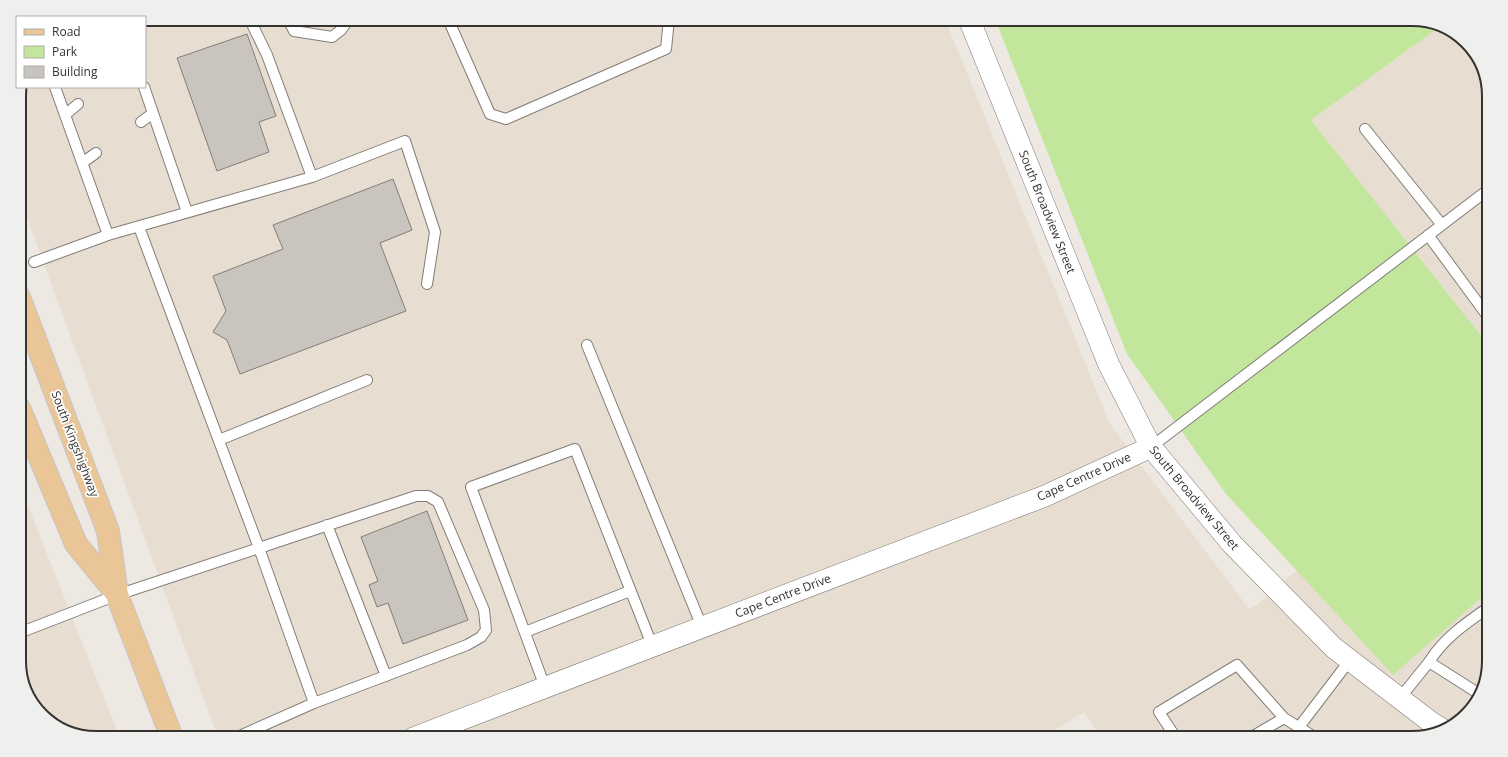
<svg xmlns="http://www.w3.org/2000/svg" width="1508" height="757" font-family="'Open Sans',sans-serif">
	<rect width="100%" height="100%" fill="#eee8e3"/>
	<!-- built -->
	<path fill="#e7ddd1" d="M145,19H945L1110,424L1249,609L1257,605L1297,570L1393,674L1489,591V660L1481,695L1454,725L1412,738H1101L1084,712L1041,738H218L19,196V92L20,87H145Z
		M1441,26L1446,27L1476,54L1489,92V346L1311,120Z
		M19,483L120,738H97L62,730L32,704L19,666Z"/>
	<!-- green -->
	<path fill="#c2e79c" d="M995,19H1411L1441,26L1311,120L1489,346V591L1393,675L1226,494L1127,354Z"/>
	<!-- building -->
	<path fill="#c9c4be" stroke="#827d78" d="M247,34L276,116L259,122L269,152L217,171L177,58Z
		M393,179L412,230L380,243L406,311L240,374L227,340L213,332L226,311L213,276L283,249L273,225Z
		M427,511L468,620L403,644L388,603L377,607L369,585L378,581L361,537Z"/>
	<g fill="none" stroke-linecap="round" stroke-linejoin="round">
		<!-- lane casing -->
		<g stroke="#827d78" stroke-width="12">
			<path id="lane" d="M248,19L252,24L267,55L312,177
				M288,19L294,31L332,37L341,30L349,19
				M448,19L490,114L506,119L666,49L669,19
				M55,87L108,235
				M144,87L187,212
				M65,115L78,104
				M141,122L153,113
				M1365,129L1442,225
				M82,163L96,153
				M1428,235L1489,318
				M34,262L108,235L312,177L405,141L435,232L427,284
				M587,345L702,627
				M219,440L367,380
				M1151,447L1489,189
				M327,525L386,676
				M525,632L630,591
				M19,633L117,595L259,548L139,227
				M1429,662C1444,638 1466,623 1489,607
				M545,687L471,487L575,449L652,645
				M1400,698L1429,662L1481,695
				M1299,727L1350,660
				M235,738L314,703L467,645L481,637L486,630L484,610L438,502L428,496H416L259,548L314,703
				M1176,738L1159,712L1237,665L1284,718
				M1250,738L1284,718L1316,738"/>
		</g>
		<!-- street casing -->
		<g stroke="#827d78" stroke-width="22">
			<path id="street" d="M969,19L1109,365L1151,447L1232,544L1334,648L1432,723L1442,729
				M413,738L1045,496L1151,447"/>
		</g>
		<!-- primary casing -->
		<g stroke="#c6c6c5" stroke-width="24">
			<path id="primary" d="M19,297L108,531L117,595L172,738
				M19,408L76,544L117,594"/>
		</g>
		<!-- lane -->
		<use href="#lane" stroke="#fff" stroke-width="10"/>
		<!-- street -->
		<use href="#street" stroke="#fff" stroke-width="21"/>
		<!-- primary -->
		<use href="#primary" stroke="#e9c597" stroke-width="22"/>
	</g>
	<g text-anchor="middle" stroke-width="3.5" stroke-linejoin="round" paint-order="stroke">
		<!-- street labels -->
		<g font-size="12" fill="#353330" stroke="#fff">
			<text transform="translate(1047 212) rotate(68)" y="4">South Broadview Street</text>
			<text transform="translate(75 444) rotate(69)" y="4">South Kingshighway</text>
			<text transform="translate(1084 477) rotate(-24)" y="4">Cape Centre Drive</text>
			<text transform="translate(1194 498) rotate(50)" y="4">South Broadview Street</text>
			<text transform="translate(783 596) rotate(-21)" y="4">Cape Centre Drive</text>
		</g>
	</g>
	<!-- crop -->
	<path d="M0 0H1508V757H0ZM96 26H1412A70 70 0 0 1 1482 96V661A70 70 0 0 1 1412 731H96A70 70 0 0 1 26 661V96A70 70 0 0 1 96 26Z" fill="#efefee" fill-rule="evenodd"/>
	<path fill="none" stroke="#353330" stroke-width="2" d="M96 26H1412A70 70 0 0 1 1482 96V661A70 70 0 0 1 1412 731H96A70 70 0 0 1 26 661V96A70 70 0 0 1 96 26Z"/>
	<!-- legend -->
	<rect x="16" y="16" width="130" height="72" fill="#ffffff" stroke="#aeadac"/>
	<rect x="24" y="29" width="20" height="6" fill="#e9c597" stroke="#aeadac"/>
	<text x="52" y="36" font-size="12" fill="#353330">Road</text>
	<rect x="24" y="46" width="20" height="12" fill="#c2e79c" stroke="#aeadac"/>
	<text x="52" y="56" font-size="12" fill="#353330">Park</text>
	<rect x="24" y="66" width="20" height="12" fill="#c9c4be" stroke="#aeadac"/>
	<text x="52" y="76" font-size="12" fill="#353330">Building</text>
</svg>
